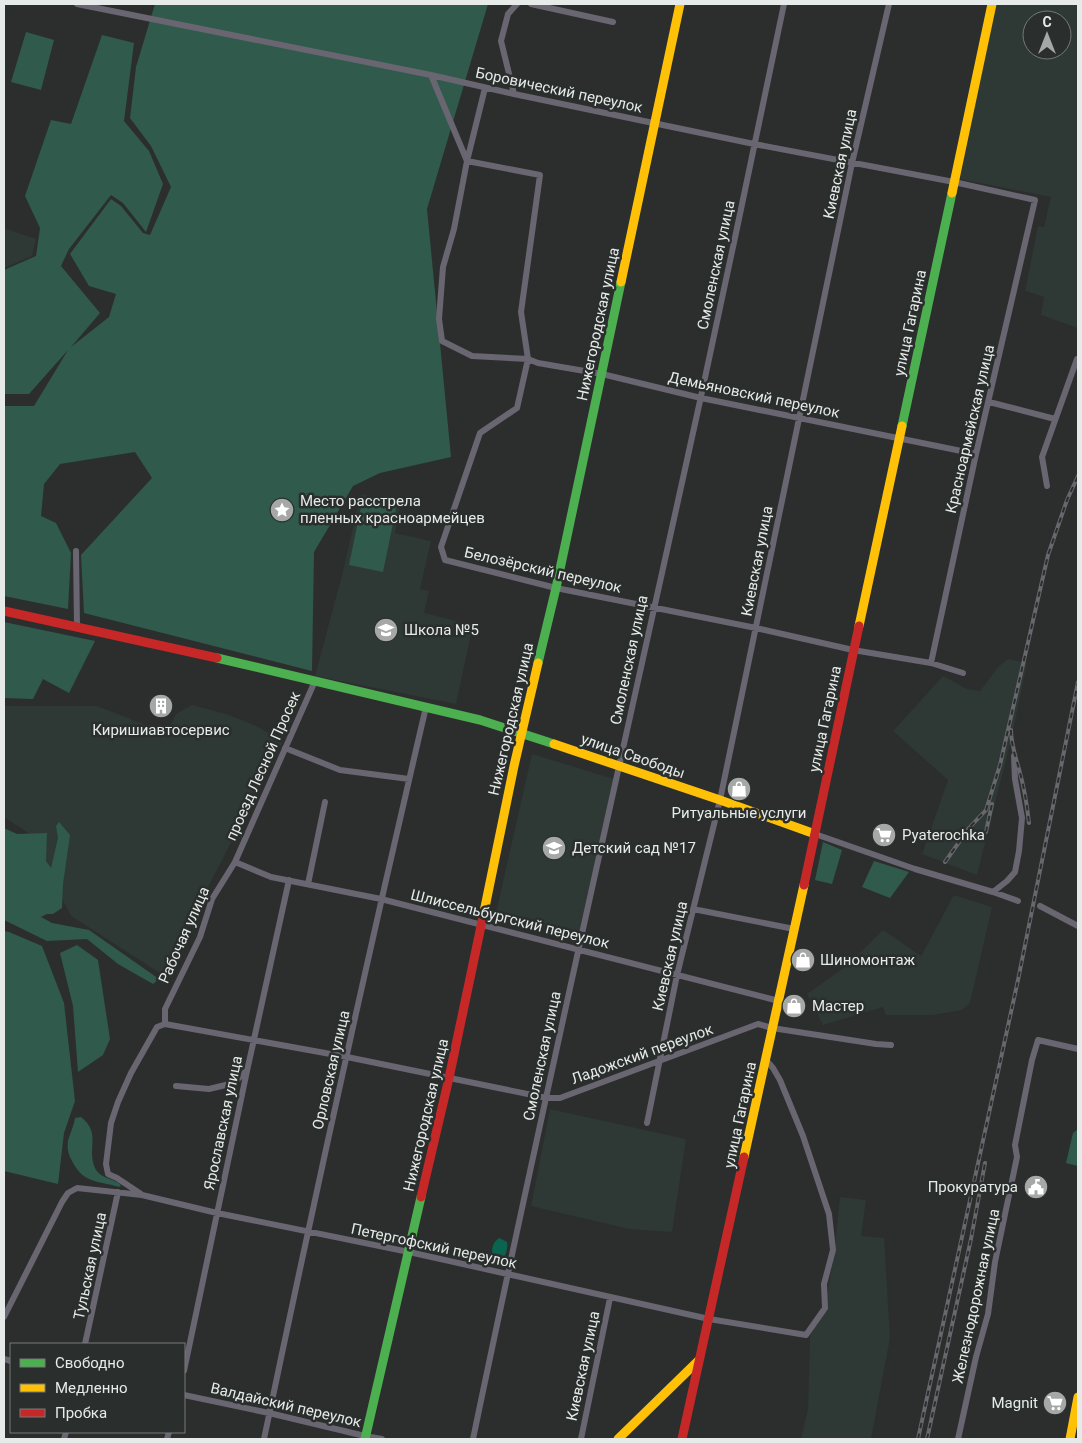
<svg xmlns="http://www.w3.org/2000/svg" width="1082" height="1443" font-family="Roboto,sans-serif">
	<rect width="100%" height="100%" fill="#2b2e2d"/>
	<!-- built -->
	<path fill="#2e3835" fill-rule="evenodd" d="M996,4H1078V328L1041,315L1044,297L1025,291L1038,226L1044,227L1051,197L960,179ZM1032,20H1062V50H1032Z
		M4,228L36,239L32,256L4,268Z
		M361,494L401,502L395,533L431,541L420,589L429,591L424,613L473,625L456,704L315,676L342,575Z
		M1008,659L1027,663L1011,740L977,875L922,854L948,780L893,731L943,676L967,689L980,691L998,667Z
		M192,705L226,714L254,725L283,741L163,975L71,916L27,832L4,817V713L5,706H97L167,733L176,714Z
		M532,754L614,779L578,939L495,917Z
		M954,895L992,907L970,1003L962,1010L933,1015H886L883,1007L823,1025L807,994L848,965L883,930L921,956Z
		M550,1109L686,1139L672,1232L629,1229L531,1206Z
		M840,1197L866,1200L861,1236L884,1238L890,1338L871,1439H801L808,1409L810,1337L827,1295L834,1255Z"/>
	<!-- green -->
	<path fill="#305a4c" d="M155,4H488L427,209L451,457L380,473L353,486L314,552L312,671L84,613L81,555L152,478L135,452L60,464L44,484L41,516L56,523L71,553L68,609L4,596V406H34L68,350L29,394H4V270L36,256L40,228L25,196L51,120L71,124L102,35L134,43L124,121L149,151L163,184L146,232L123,203L111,195L69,249L61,266L100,313L71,347L109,317L116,294L89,286L70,254L111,199L121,206L143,233L150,235L171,187L151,146L130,118L136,67Z
		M26,32L54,40L41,90L11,82Z
		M363,497L397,504L383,572L349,565Z
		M4,622L95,641L69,693L43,679L33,699L4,698Z
		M59,822L70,835L63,884L62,908L53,914H47L41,917L52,923L89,930L159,979L153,984L118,964L87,939L47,941L4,920V828L17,834L47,833L46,861L51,868L58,838L56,826Z
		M823,842L842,850L832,884L815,880Z
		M874,861L909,872L890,898L862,887Z
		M4,931L9,932L42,946L64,1003L75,1101L64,1133L58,1184L4,1171Z
		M77,945L98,960L110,1039L103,1055L78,1072L73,1006L60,953Z
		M81,1117C102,1134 86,1148 95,1168C100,1179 114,1178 121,1185L119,1187C96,1180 83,1184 71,1159C68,1154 67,1147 68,1141C70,1133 74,1126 75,1118Z
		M1078,1129V1166L1066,1163L1073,1133Z"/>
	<!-- water -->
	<path fill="#0a644f" d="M499,1238L507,1242C508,1248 506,1257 501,1261L493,1257C491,1250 492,1243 499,1238Z"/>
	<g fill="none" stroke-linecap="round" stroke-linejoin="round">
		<!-- street -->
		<path stroke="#696671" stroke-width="6" d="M77,4L431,75L514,94L754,144L954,182L1035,200L976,454L931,663
			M531,4L613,22
			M431,75L467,161L454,229L443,267L439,319L442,341L472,356L528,359L538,363L602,374L701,398L976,454
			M485,88L467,161L540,175L521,312L528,359L517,408L480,433L441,547L445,560L556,588L756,628L853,650L931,663L963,673
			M514,94L501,41L508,14L517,4
			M989,402L1055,419
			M1047,486L1042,457L1077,359
			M76,551L77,626
			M285,748L340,770L409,779
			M815,834L915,869L993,892L1018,901
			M235,862L271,877L381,899L779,1001
			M308,884L325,802
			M993,892L1007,881L1015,872L1019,851L1022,818L1015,779L1014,756
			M1040,906L1078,926
			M693,909L794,929
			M165,1024L347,1057L547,1098H560L758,1024L772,1028L876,1044L891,1045
			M176,1086L209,1089L234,1083L246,1071
			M647,1123L677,975L720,800L852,163L889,4
			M141,1194L117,1178L108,1174L106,1164L111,1123L118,1102L131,1073L157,1027L165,1024V1009L200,937L212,899L235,862L315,681
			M4,1317L62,1202L68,1193L77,1188L142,1195L217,1213L409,1252L709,1319L806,1335L825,1308L824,1284L833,1250L829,1214L803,1136L780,1080L773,1068L766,1060
			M85,1344L118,1192
			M4,1359L11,1361
			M184,1371L247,1071L289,880
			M184,1395L269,1413L365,1436L382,1439
			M64,1439L66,1432
			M167,1439L169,1432
			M264,1439C315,1195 369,951 426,707
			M473,1439C545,1092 624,747 700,401C729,269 756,136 784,4
			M581,1439L610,1298
			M958,1439L976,1357L988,1314L995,1262L1017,1157L1015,1145L1032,1060L1038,1040L1078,1049"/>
		<!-- fast -->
		<path stroke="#4caf50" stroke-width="9" d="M902,426L952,193
			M217,658L480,720L554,744
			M538,663L556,588L621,282
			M365,1439L421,1197"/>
		<!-- slow -->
		<path stroke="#ffc107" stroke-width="9" d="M952,193L992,4
			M621,282L680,4
			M859,626L902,426
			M554,744L720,800L815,834
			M484,912L514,766L538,663
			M744,1157L804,885
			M618,1439L698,1361
			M1070,1439L1078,1397"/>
		<!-- jam -->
		<path stroke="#c62828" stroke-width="9" d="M4,611L217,658
			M804,885L859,626
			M421,1197L449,1078L484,912
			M682,1439L744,1157"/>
		<!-- rail casing -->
		<g stroke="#67676d" stroke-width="4">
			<path id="rail" d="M1011,730C1011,744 1015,755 1019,769C1024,787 1027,804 1029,823
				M986,832L992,804
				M945,862L969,828L986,810L1000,765L1048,555L1067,500L1078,476
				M918,1439L1018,980L1078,682
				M927,1439L971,1239L985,1163"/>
		</g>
		<!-- rail -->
		<use href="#rail" stroke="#2a2f2d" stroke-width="2" stroke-dasharray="5.5" stroke-linecap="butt"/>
	</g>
	<!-- icons -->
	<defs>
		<g id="sight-disc" transform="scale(1.25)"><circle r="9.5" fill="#a5a8a7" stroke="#2a2f2d"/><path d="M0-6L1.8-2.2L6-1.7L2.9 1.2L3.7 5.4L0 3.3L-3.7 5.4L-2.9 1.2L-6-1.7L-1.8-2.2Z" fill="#fff"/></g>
		<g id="school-disc" transform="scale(1.25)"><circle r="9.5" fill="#a5a8a7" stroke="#2a2f2d"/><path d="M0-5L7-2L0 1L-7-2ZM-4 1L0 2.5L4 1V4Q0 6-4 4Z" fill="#fff"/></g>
		<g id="building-disc" transform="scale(1.25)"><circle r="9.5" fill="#a5a8a7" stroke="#2a2f2d"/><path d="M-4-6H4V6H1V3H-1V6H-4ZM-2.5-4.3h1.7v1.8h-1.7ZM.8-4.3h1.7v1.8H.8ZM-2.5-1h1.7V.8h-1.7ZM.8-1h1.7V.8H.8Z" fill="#fff"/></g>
		<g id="shop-disc" transform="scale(1.25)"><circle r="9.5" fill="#a5a8a7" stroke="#2a2f2d"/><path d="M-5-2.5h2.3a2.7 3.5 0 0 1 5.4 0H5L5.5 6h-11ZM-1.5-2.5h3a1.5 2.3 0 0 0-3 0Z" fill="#fff"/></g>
		<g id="supermarket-disc" transform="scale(1.25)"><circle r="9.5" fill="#a5a8a7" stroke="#2a2f2d"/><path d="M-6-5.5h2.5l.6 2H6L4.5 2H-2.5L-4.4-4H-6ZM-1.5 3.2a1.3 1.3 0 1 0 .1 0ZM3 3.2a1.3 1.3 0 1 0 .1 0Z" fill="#fff"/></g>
		<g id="civic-disc" transform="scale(1.25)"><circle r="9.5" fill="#a5a8a7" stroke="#2a2f2d"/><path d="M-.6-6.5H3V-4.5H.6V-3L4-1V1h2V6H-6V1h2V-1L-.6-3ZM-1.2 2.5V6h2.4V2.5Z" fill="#fff"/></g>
	</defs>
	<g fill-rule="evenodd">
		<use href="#sight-disc" x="282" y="510"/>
		<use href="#school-disc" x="386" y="630"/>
		<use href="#building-disc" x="161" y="706"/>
		<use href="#shop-disc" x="739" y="789"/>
		<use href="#supermarket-disc" x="884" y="835"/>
		<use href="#school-disc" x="554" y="848"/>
		<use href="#shop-disc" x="803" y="960"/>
		<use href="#shop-disc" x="794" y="1006"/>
		<use href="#civic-disc" x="1036" y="1187"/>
		<use href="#supermarket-disc" x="1055" y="1403"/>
	</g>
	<g text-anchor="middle" stroke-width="5" stroke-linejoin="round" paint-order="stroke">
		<!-- street labels -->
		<g font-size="15" fill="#e6eae8" stroke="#2a2f2d">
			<text transform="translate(559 90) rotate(12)" y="5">Боровический переулок</text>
			<text transform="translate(840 164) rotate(-78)" y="5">Киевская улица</text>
			<text transform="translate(716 265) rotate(-78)" y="5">Смоленская улица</text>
			<text transform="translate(910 323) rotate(-78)" y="5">улица Гагарина</text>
			<text transform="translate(598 324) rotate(-78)" y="5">Нижегородская улица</text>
			<text transform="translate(754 395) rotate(12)" y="5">Демьяновский переулок</text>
			<text transform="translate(970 429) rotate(-77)" y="5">Красноармейская улица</text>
			<text transform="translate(757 561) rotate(-79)" y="5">Киевская улица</text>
			<text transform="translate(543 570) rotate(13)" y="5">Белозёрский переулок</text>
			<text transform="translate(629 660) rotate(-78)" y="5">Смоленская улица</text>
			<text transform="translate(511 719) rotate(-77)" y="5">Нижегородская улица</text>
			<text transform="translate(825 719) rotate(-78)" y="5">улица Гагарина</text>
			<text transform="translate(633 756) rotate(19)" y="5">улица Свободы</text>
			<text transform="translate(263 766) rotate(-66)" y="5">проезд Лесной Просек</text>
			<text transform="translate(510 919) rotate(14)" y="5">Шлиссельбургский переулок</text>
			<text transform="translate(184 935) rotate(-66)" y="5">Рабочая улица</text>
			<text transform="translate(670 956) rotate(-77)" y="5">Киевская улица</text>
			<text transform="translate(642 1054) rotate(-20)" y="5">Ладожский переулок</text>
			<text transform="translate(542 1056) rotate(-78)" y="5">Смоленская улица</text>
			<text transform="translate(331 1070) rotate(-77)" y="5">Орловская улица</text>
			<text transform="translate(426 1115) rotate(-77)" y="5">Нижегородская улица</text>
			<text transform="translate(740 1115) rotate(-78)" y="5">улица Гагарина</text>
			<text transform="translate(223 1123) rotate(-78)" y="5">Ярославская улица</text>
			<text transform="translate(434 1246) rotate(12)" y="5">Петергофский переулок</text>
			<text transform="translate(90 1266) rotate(-78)" y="5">Тульская улица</text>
			<text transform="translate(976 1296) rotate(-78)" y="5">Железнодорожная улица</text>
			<text transform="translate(583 1366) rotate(-78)" y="5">Киевская улица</text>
			<text transform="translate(286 1405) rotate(13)" y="5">Валдайский переулок</text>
		</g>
		<!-- poi labels -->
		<g font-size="15" fill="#e6eae8" stroke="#2a2f2d" text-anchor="start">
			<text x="300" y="506">Место расстрела<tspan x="300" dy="17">пленных красноармейцев</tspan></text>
			<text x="404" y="635">Школа №5</text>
			<text x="161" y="735" text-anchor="middle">Киришиавтосервис</text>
			<text x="739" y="818" text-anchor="middle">Ритуальные услуги</text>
			<text x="902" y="840">Pyaterochka</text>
			<text x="572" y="853">Детский сад №17</text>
			<text x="820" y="965">Шиномонтаж</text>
			<text x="812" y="1011">Мастер</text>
			<text x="1018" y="1192" text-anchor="end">Прокуратура</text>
			<text x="1038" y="1408" text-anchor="end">Magnit</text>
		</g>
	</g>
	<!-- border -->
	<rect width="1082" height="1443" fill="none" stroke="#e6eae8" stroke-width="10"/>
	<!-- legend -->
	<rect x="10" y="1343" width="175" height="90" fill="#2a2f2d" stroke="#757a78"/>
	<rect x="20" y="1359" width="25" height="8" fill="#4caf50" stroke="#757a78"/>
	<text x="55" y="1368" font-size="15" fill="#e6eae8">Свободно</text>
	<rect x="20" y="1384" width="25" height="8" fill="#ffc107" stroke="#757a78"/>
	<text x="55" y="1393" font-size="15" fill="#e6eae8">Медленно</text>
	<rect x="20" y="1409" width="25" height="8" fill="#c62828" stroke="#757a78"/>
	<text x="55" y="1418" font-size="15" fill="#e6eae8">Пробка</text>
	<!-- north arrow -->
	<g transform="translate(1047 35)"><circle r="24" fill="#2a2f2d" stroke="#757a78"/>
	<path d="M0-4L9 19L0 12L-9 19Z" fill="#a5a8a7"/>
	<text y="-8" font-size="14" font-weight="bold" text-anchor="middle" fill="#e6eae8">С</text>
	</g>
</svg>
